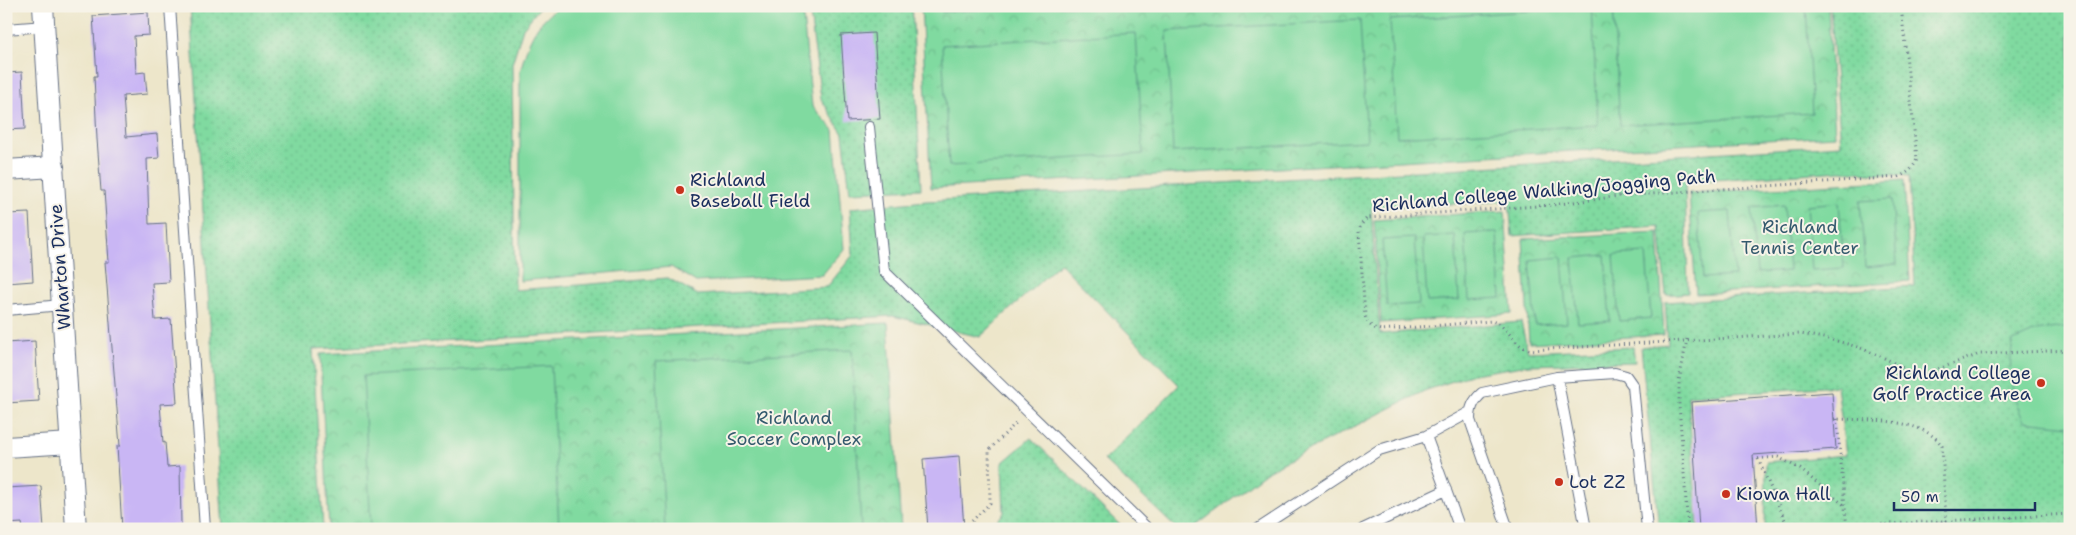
<svg xmlns="http://www.w3.org/2000/svg" width="2076" height="535" font-family="'Shantell Sans',sans-serif">
	<defs>
		<pattern id="grass-dots" width="8" height="8" patternUnits="userSpaceOnUse" patternTransform="scale(1.25)"><rect width="8" height="8" fill="#80daa0"/><path d="M2 2h.1M6 6h.1" fill="none" stroke="#6ebb8c" stroke-width="1.8" stroke-linecap="round"/></pattern>
		<pattern id="park-crowns" width="20" height="18" patternUnits="userSpaceOnUse" patternTransform="scale(1.25)"><rect width="20" height="18" fill="#80daa0"/><path d="M2 6a3 3 0 1 1 6 0M12 15a3 3 0 1 1 6 0" fill="none" stroke="#6ebb8c"/></pattern>
	</defs>
	<rect width="100%" height="100%" fill="#f7f3e8"/>
	<filter id="ink" filterUnits="userSpaceOnUse"><feTurbulence type="fractalNoise" baseFrequency=".02" numOctaves="2"/><feDisplacementMap in="SourceGraphic" scale="10" xChannelSelector="R" yChannelSelector="G"/><feConvolveMatrix kernelMatrix="1 2 1 2 8 2 1 2 1" color-interpolation-filters="sRGB"/></filter>
	<filter id="wash" filterUnits="userSpaceOnUse"><feTurbulence type="fractalNoise" baseFrequency=".0096" numOctaves="4" result="noise"/><feDisplacementMap in="SourceGraphic" scale="20" xChannelSelector="R" yChannelSelector="G"/><feGaussianBlur stdDeviation="1.12" result="paint"/><feColorMatrix in="noise" values="0 0 0 0 0 0 0 0 0 0 0 0 0 0 0 0 0 1.4 0 .05"/><feComposite in="paint" operator="in"/></filter>
	<g filter="url(#wash)">
		<rect width="100%" height="100%" fill="#ede6ca"/>
		<!-- grass -->
		<path fill="url(#grass-dots)" stroke="#4e847f" d="M190,6H541L523,28L512,64L515,290L668,278L698,295L827,287L853,255L850,208L927,201L1841,145L1830,6H2070V526L2028,529H1765L1766,462L1846,455L1837,386L1688,396L1698,529H1659L1641,347L1668,344L1665,302L1915,286L1909,176L1841,171L1685,182L1688,293L1666,295L1659,226L1512,236L1509,201L1371,208L1380,334L1521,322L1528,352L1633,347L1635,362L1529,365L1473,374L1424,391L1269,470L1192,529H1177L1104,460L1179,385L1060,263L980,337L893,316L313,349L323,529H223Z
			M809,6H912L921,189L850,192L843,134L821,99Z
			M1031,438L1124,529H989L1004,513L1002,463Z"/>
		<!-- park -->
		<path fill="url(#park-crowns)" stroke="#4e847f" d="M921,6H1828L1835,136L931,188Z
			M1904,180L1910,281L1696,294L1689,193Z
			M1505,211L1512,314L1381,323L1374,220Z
			M1658,232L1664,335L1529,343L1523,239Z
			M888,323L901,529H329L320,354Z"/>
		<!-- garden -->
		<path fill="#80daa0" stroke="#4e847f" d="M560,6H802L812,106L834,130L844,249L822,275L696,282L671,267L520,281V72C528,41 534,24 560,6Z
			M941,6H1038L942,12Z
			M1613,6H1806L1812,113L1620,125Z
			M1592,7L1598,125L1397,137L1390,20Z
			M1360,20L1367,141L1173,152L1167,31Z
			M1136,33L1143,154L949,166L942,45Z
			M1892,199L1897,264L1865,267L1860,201Z
			M1839,202L1844,268L1812,270L1807,205Z
			M1784,205L1789,271L1757,273L1752,208Z
			M1730,211L1735,276L1703,278L1698,213Z
			M1497,232L1501,298L1469,300L1465,234Z
			M1455,235L1459,300L1427,302L1423,237Z
			M1414,238L1419,304L1387,306L1382,240Z
			M1646,253L1651,318L1619,321L1614,255Z
			M1605,255L1610,321L1578,323L1573,258Z
			M1562,257L1567,323L1535,325L1530,260Z
			M2070,326V426L2024,421C2010,393 2008,372 2013,341L2036,331Z
			M852,350L861,529H665L656,361Z
			M551,366L559,529H371L363,376Z"/>
		<g id="blocks">
			<!-- building -->
			<path fill="#c9b6f4" d="M148,12L149,35L134,36L136,73L145,72L147,94L123,96L126,137L157,134L159,158L147,159L149,224L166,223L169,282L152,283L155,320L171,319L177,403L160,404L163,443L165,442L167,467L180,466L181,525L168,526L169,529H122L117,446H120L105,262H109L104,191H101L97,139L94,76H97L93,16Z
				M874,33L880,119L847,121L841,35Z
				M22,72L25,129L6,130V73Z
				M29,213L33,281L7,283L6,214Z
				M35,341L39,401L6,403V343Z
				M1832,392L1836,449L1753,455L1758,529H1699L1691,402Z
				M959,456L964,529H928L923,459Z
				M41,486L44,529H23L22,523L6,524V488Z"/>
		</g>
	</g>
	<g filter="url(#ink)">
		<use href="#blocks" fill-opacity="0" stroke="#646f84" stroke-width="1"/>
		<g fill="none" stroke-linecap="round" stroke-linejoin="round">
			<!-- lane casing -->
			<g stroke="#646f84" stroke-width="12">
				<path id="lane" d="M170,6L205,529
					M6,29L45,26
					M869,127L884,271L1148,529
					M6,310L62,305
					M1557,377L1586,529
					M1426,436L1470,412
					M1258,529L1379,450L1426,436L1460,529
					M1363,529L1446,490
					M1508,529L1470,420C1470,408 1473,401 1482,393L1557,377L1615,373L1626,376L1633,386L1647,529"/>
			</g>
			<!-- street casing -->
			<g stroke="#646f84" stroke-width="22">
				<path id="street" d="M43,6L76,529
					M6,170L54,167
					M6,447L71,443"/>
			</g>
			<!-- path -->
			<path stroke="#646f84" stroke-width="3" stroke-dasharray="1 4" stroke-linecap="butt" d="M1901,6L1917,159C1913,169 1908,173 1898,177L1620,196L1552,205L1367,218L1361,225L1359,231L1365,316C1368,325 1372,328 1381,330L1492,321C1509,326 1513,346 1530,350L1800,334C1842,340 1878,351 1914,375H1921L1980,354L2070,350
				M1687,339L1679,381V404L1688,529
				M1834,419C1864,420 1924,417 1942,446L1946,521
				M1837,419L1847,529
				M1753,459L1778,457L1800,469L1844,505
				M1758,459L1789,529
				M2011,517V529
				M1976,520L1977,529
				M1942,521L1943,529
				M967,529V526L990,503L989,450L1018,421
				M1857,529L1870,525L2070,514"/>
			<!-- lane -->
			<use href="#lane" stroke="#fff" stroke-width="10"/>
			<!-- street -->
			<use href="#street" stroke="#fff" stroke-width="20"/>
		</g>
	</g>
	<!-- markers -->
	<g fill="#c8321e" stroke="#f7f3e8" stroke-width="2">
		<circle cx="680" cy="190" r="5"/>
		<circle cx="2041" cy="383" r="5"/>
		<circle cx="1559" cy="482" r="5"/>
		<circle cx="1726" cy="494" r="5"/>
	</g>
	<g text-anchor="middle" stroke-width="4" stroke-linejoin="round" paint-order="stroke">
		<!-- poi labels -->
		<g font-size="18" fill="#1b2f5e" stroke="#f7f3e8" text-anchor="start">
			<text x="690" y="186">Richland<tspan x="690" dy="21">Baseball Field</tspan></text>
			<text x="2031" y="379" text-anchor="end">Richland College<tspan x="2031" dy="21">Golf Practice Area</tspan></text>
			<text x="1569" y="488">Lot ZZ</text>
			<text x="1736" y="500">Kiowa Hall</text>
		</g>
		<!-- street labels -->
		<g font-size="18" fill="#1b2f5e" stroke="#f7f3e8">
			<text transform="translate(1544 191) rotate(-5)" y="6">Richland College Walking/Jogging Path</text>
			<text transform="translate(60 267) rotate(-94)" y="6">Wharton Drive</text>
		</g>
		<!-- park labels -->
		<g font-size="18" fill="#345a6e" stroke="#f7f3e8">
			<text x="1800" y="233">Richland<tspan x="1800" dy="21">Tennis Center</tspan></text>
			<text x="794" y="424">Richland<tspan x="794" dy="21">Soccer Complex</tspan></text>
		</g>
	</g>
	<!-- margin -->
	<rect width="2076" height="535" fill="none" stroke="#f7f3e8" stroke-width="25"/>
	<!-- scale -->
	<path d="M1894 502v8h141v-8" fill="none" stroke="#1b2f5e" stroke-width="2.5"/>
	<text x="1901" y="502" font-size="15" fill="#1b2f5e" stroke="#f7f3e8" stroke-width="4" paint-order="stroke">50 m</text>
</svg>
